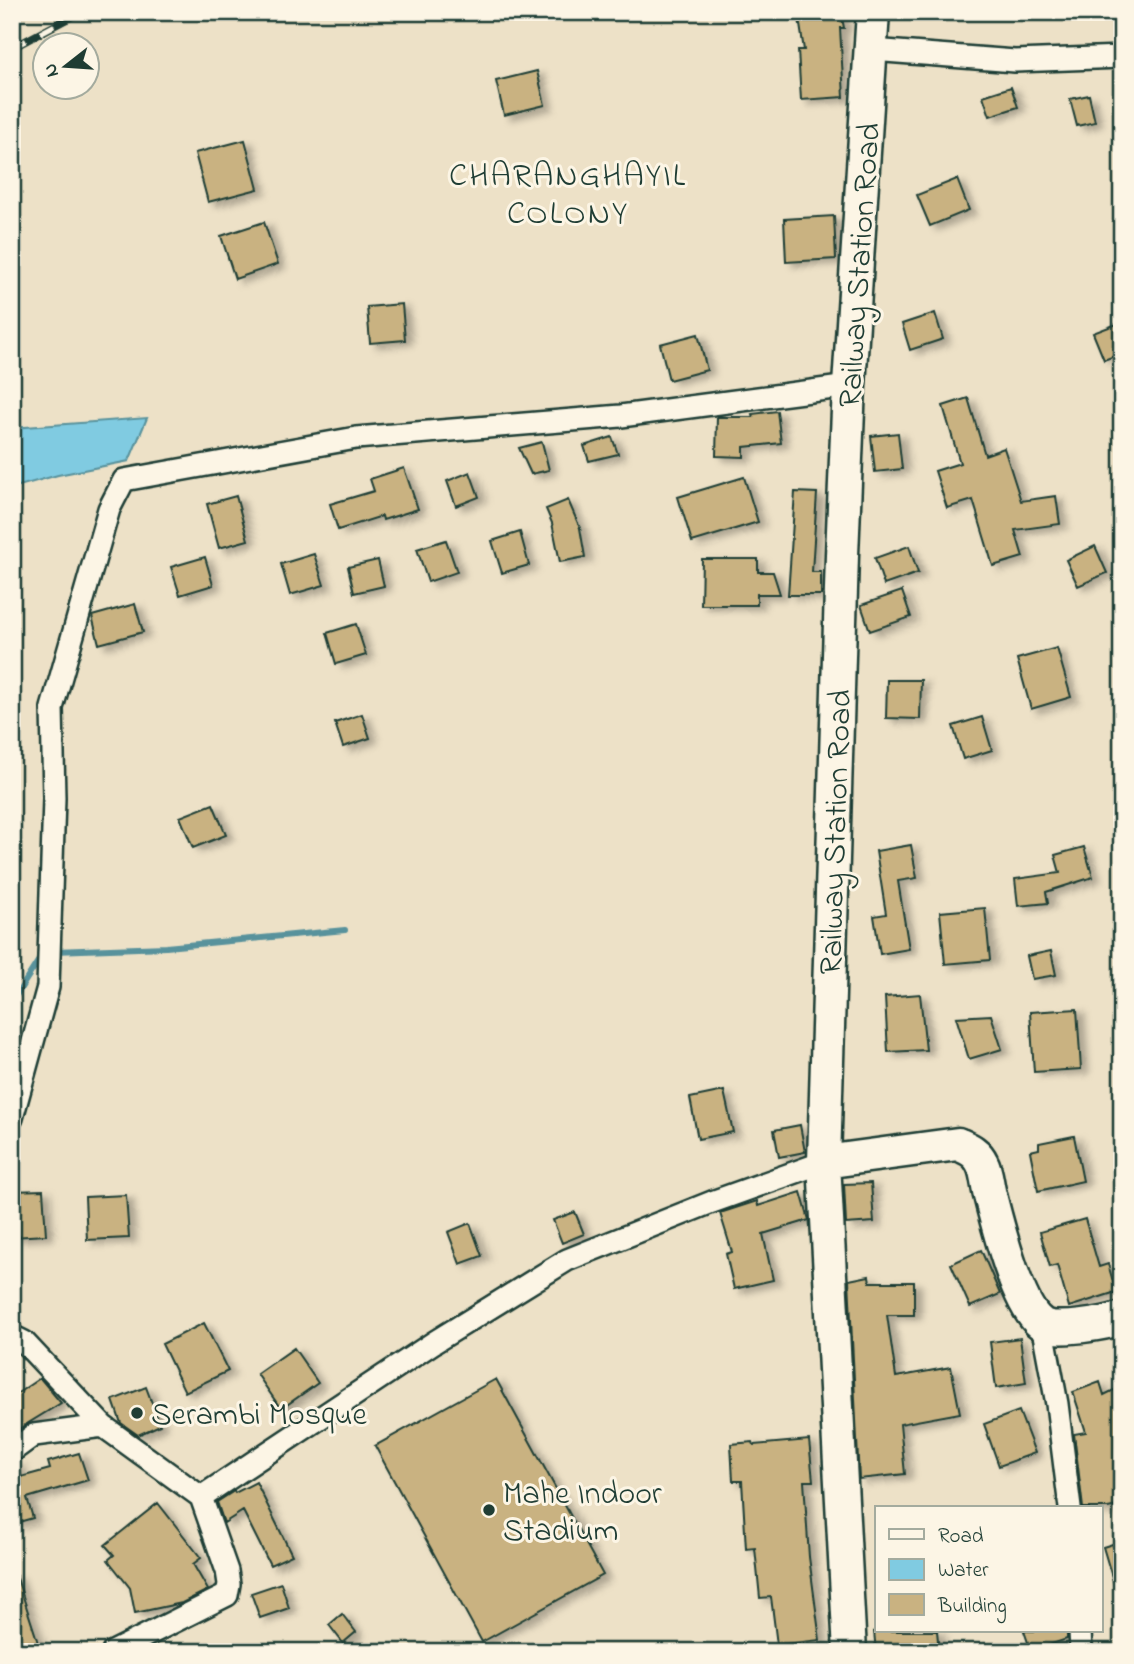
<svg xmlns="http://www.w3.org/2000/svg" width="1134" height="1664" font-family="'Indie Flower',sans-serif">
	<defs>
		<filter id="shadow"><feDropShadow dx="7" dy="4" stdDeviation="3.5" flood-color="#0004"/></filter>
	</defs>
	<rect width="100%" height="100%" fill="#ede1c7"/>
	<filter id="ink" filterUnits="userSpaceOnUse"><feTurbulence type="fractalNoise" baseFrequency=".0143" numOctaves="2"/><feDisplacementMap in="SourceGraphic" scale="14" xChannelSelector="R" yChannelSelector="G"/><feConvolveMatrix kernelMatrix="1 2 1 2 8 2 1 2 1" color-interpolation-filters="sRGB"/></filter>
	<g filter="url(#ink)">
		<!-- water -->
		<path fill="#80cbe1" stroke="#59929c" stroke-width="2" d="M147,418L129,461L58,475L12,488V428Z"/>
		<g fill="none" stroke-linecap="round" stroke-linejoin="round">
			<!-- stream -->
			<path stroke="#59929c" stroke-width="6" d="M54,951L166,947L345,930
				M12,1002L42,955"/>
		</g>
		<!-- building -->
		<path fill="#c9b281" stroke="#1f3d34" stroke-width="2" filter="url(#shadow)" d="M798,12H841L844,28H840L844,97L801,100L798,50H804Z
			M537,71L545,105L504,115L496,81Z
			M1011,87L1018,107L990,116L983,96Z
			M1089,95L1095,122L1077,126L1070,99Z
			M245,140L258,189L208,202L195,153Z
			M957,179L969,210L930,226L917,195Z
			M834,216L836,259L786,262L784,219Z
			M264,222L278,264L235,279L221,236Z
			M402,304L405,340L370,343L367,307Z
			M935,313L943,339L910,350L902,324Z
			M1122,322V353L1104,360L1093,333Z
			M698,334L707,370L669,380L660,344Z
			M968,398L985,455L1004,448L1021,501L1056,496L1060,524L1015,530L1023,557L993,566L973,500L947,508L935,471L960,463L943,406Z
			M777,411L781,443L744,447V457L716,456L717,417H753L752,414Z
			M898,433L902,469L875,472L871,436Z
			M612,437L618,454L589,461L584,446Z
			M542,442L549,470L531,474L519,448Z
			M404,468L418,509L383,520L382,516L338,530L330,504L374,491L370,479Z
			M470,472L479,497L456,506L447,481Z
			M744,477L758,522L692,542L678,497Z
			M795,492L817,493L812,572H821V595H788Z
			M236,496L248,540L219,548L207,504Z
			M568,500L580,528L585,557L560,562L552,523L546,509Z
			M520,532L529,565L502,573L492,541Z
			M446,540L457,572L428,582L417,549Z
			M909,546L918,573L884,585L875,558Z
			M1095,546L1107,573L1078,586L1066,560Z
			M314,554L324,585L290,595L281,564Z
			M205,557L213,585L180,595L171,567Z
			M702,559H758V572H773L780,594H757V605H701Z
			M378,560L384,586L354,593L348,567Z
			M902,591L911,617L870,631L861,605Z
			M135,604L143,632L99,644L92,616Z
			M356,624L366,655L336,664L327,633Z
			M1057,648L1071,697L1031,709L1017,659Z
			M887,680H921L920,719L886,718Z
			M362,714L370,738L343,747L335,723Z
			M982,717L992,750L963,759L953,726Z
			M213,804L226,835L193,848L180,817Z
			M911,845L917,878L898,881L909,949L880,954L874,916L886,914L876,851Z
			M1084,847L1093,877L1046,892L1048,903L1018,906L1015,879L1060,873L1055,855Z
			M985,908L990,960L945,964L940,912Z
			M1051,951L1056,975L1032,979L1027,956Z
			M920,994L926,1050L888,1052L885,997Z
			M1077,1009L1081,1069L1034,1072L1030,1012Z
			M991,1015L1002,1049L969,1059L956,1017Z
			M724,1091L733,1132L698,1139L690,1098Z
			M800,1125L805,1152L779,1157L774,1130Z
			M1074,1136L1083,1181L1038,1191L1030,1151L1039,1149V1143Z
			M871,1183L874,1222L846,1224L844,1184Z
			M43,1190L46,1235L12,1237V1191Z
			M801,1192L809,1220L763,1234L773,1280L734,1289L726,1254L732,1252L720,1213L757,1201L758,1206Z
			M126,1195L129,1238L87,1240L85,1197Z
			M575,1212L584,1234L562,1243L553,1220Z
			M1085,1219L1099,1267L1108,1264L1116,1292L1069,1307L1057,1265L1050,1267L1040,1232Z
			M470,1223L482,1256L460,1264L448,1232Z
			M981,1250L1000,1294L970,1307L951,1264Z
			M869,1276L870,1282H914V1315H887L896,1377L951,1367L960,1413L900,1424L905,1474L859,1479L849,1280Z
			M204,1323L228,1371L185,1392L162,1344Z
			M1020,1338L1026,1383L996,1388L990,1342Z
			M294,1348L318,1383L281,1409L257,1374Z
			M40,1378L61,1403L12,1433V1397Z
			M496,1379L603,1575L482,1642L375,1446Z
			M1100,1382L1104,1395L1122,1386V1505L1108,1508H1083L1074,1434L1086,1432L1073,1392Z
			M146,1387L160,1425L138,1435L121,1423L113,1400Z
			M1019,1411L1035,1453L999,1466L984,1424Z
			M809,1440L813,1481H804L809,1557L820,1640L777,1645L771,1597L760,1598L755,1548L746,1549L742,1481H733L731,1444L753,1442L754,1445Z
			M79,1453L88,1480L27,1498L33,1518L12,1524V1464L18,1463L21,1477L50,1469L48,1462Z
			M256,1482L292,1555L270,1565L243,1511L224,1523L217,1502L234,1491L235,1493Z
			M158,1503L201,1558L193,1564L208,1590L182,1603L135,1613L130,1588L108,1560L114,1555L105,1545Z
			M1122,1541V1594H1117L1103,1547Z
			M12,1575H16L41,1652H12Z
			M281,1583L289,1608L260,1618L251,1593Z
			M342,1614L356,1632L343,1643L329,1625Z
			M874,1631H937L939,1652H876Z
			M1024,1631H1067V1639L1031,1651Z"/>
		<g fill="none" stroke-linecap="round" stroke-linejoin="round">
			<!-- street casing -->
			<g stroke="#1f3d34" stroke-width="26">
				<path id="street" d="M872,50L1015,61L1122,57
					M12,1118L48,987L54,798L52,708L109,509L124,480L356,438L621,416L849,386
					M1042,1324L1057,1404L1070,1508
					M12,1336L24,1342L103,1426L201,1497L433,1343L567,1260L712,1202L824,1162
					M12,1451L34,1435L103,1426
					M1080,1631L1081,1652
					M113,1652L227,1595L229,1584L227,1571L201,1497"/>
			</g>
			<!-- secondary casing -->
			<g stroke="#1f3d34" stroke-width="37">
				<path id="secondary" d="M824,1162L958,1144C969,1149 977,1152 982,1163C987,1172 987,1185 990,1195C997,1223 1018,1308 1042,1324C1055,1333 1107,1323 1122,1318
					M850,1652L824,1162L842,555L849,386L873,12"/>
			</g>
			<!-- street -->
			<use href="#street" stroke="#fcf5e5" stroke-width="21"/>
			<!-- secondary -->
			<use href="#secondary" stroke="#fcf5e5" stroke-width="32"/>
			<!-- rail casing -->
			<g stroke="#1f3d34" stroke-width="8">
				<path id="rail" d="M12,48L80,12"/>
			</g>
			<!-- rail -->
			<use href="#rail" stroke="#fcf5e5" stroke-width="5" stroke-dasharray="16" stroke-linecap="butt"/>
		</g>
	</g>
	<!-- markers -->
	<g fill="#1f3d34" stroke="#fcf5e5" stroke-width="2.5">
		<circle cx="137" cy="1413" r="7"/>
		<circle cx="489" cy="1510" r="7"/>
	</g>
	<g text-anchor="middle" stroke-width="6" stroke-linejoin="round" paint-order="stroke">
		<!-- street labels -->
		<g font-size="32" fill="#1f3d34" stroke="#fcf5e5">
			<text transform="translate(858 265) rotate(-86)" y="11">Railway Station Road</text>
			<text transform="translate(834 832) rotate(-88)" y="11">Railway Station Road</text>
		</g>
		<!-- poi labels -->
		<g font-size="32" fill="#1f3d34" stroke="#fcf5e5" text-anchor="start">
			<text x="151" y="1424">Serambi Mosque</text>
			<text x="503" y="1503">Mahe Indoor<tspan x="503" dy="37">Stadium</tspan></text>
		</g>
		<!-- neighbourhood labels -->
		<g font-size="33" letter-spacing="2" fill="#1f3d34" stroke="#fcf5e5">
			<text x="568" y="185">CHARANGHAYIL<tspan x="568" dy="38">COLONY</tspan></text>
		</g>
	</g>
	<!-- margin -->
	<rect width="1134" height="1664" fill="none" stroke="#fcf5e5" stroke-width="42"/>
	<rect x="21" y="21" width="1092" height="1622" fill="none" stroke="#1f3d34" stroke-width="2.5" filter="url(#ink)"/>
	<!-- legend -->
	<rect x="875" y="1506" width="228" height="126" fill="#fcf5e5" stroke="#a4ab9e" stroke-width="2"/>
	<rect x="889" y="1529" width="35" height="10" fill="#fcf5e5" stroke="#a4ab9e" stroke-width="2"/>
	<text x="938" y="1542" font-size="21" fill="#1f3d34">Road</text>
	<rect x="889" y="1559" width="35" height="21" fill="#80cbe1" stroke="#a4ab9e" stroke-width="2"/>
	<text x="938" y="1576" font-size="21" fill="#1f3d34">Water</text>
	<rect x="889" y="1594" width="35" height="21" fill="#c9b281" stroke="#a4ab9e" stroke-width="2"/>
	<text x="938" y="1612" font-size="21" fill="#1f3d34">Building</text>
	<!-- north arrow -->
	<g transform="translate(66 66) rotate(253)"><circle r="33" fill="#fcf5e5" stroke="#a4ab9e" stroke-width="2"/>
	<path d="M0-5L12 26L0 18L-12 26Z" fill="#1f3d34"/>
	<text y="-10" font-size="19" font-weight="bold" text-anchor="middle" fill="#1f3d34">N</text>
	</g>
</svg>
